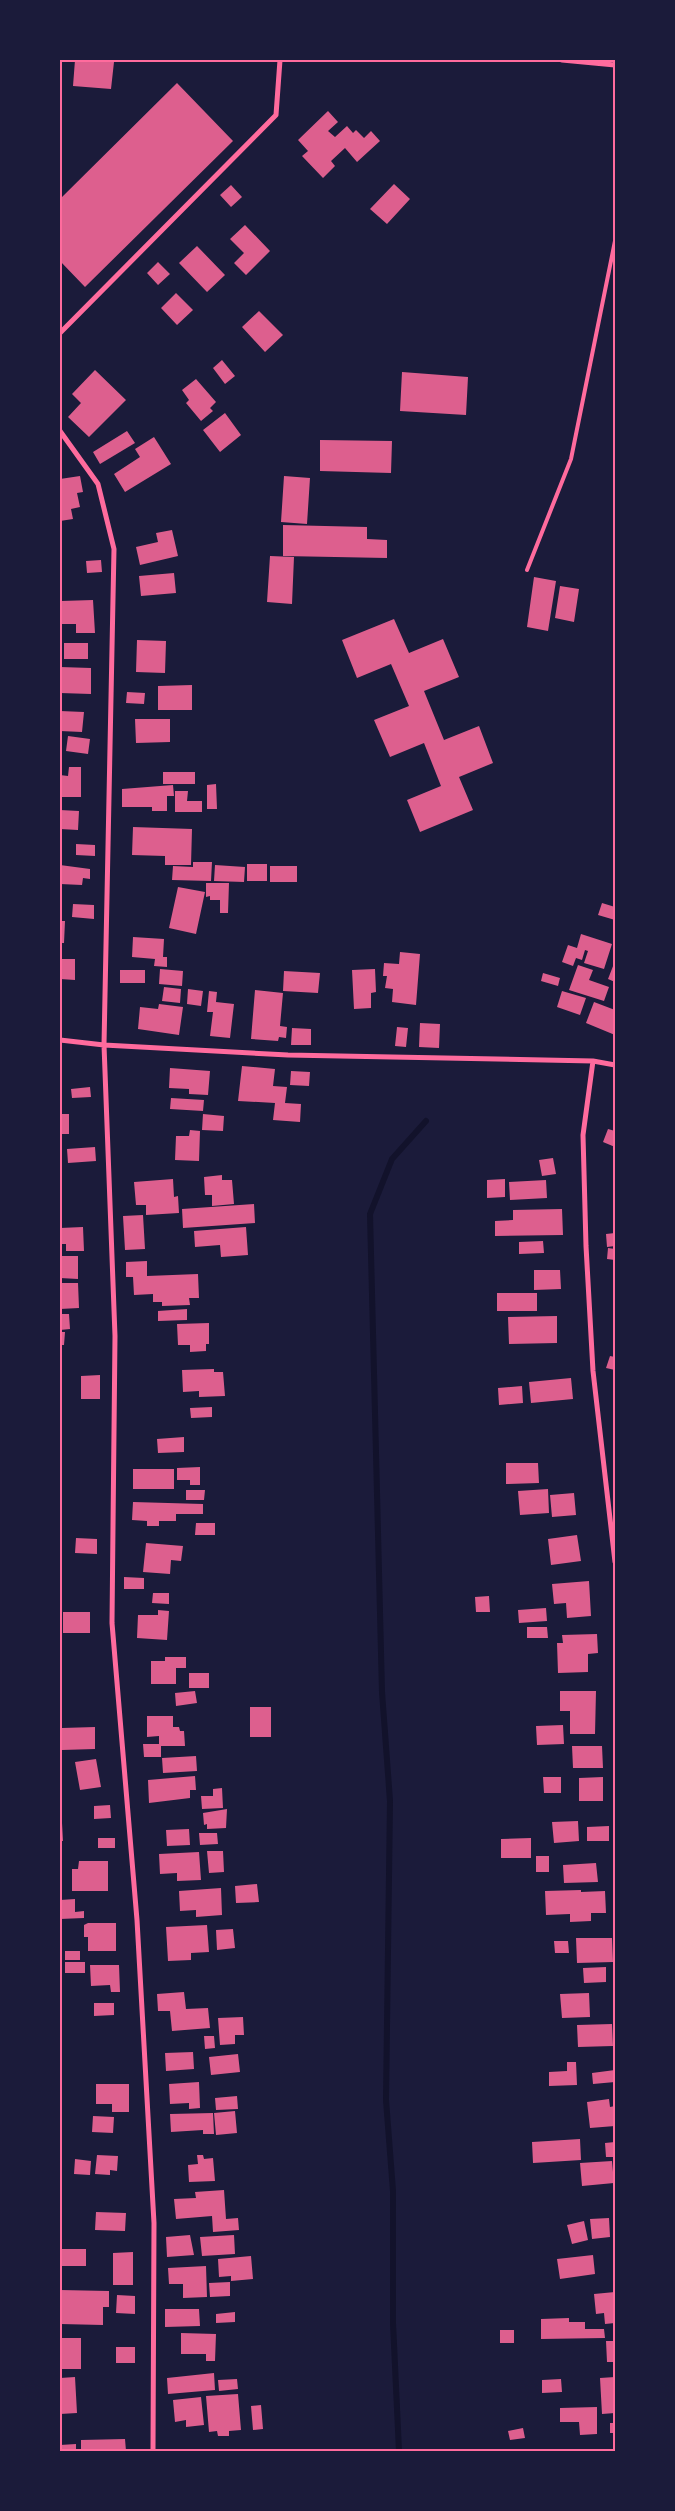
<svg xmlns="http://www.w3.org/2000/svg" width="675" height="2511" font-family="Arial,sans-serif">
	<rect width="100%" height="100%" fill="#1b1b3a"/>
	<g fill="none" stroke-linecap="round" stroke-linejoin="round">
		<!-- stream -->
		<path stroke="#12122b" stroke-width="6" d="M399,2451L393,2323V2191L386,2100L390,1801L382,1692L370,1214L392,1159L426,1121"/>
	</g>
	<!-- building -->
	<path fill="#dd5f8e" d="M75,60L114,62L111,89L73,86Z
		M177,83L233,141L85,287L60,261V199Z
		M328,111L338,122L328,131L335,137L347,126L353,133L356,130L364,138L371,131L380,141L357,162L345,148L331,161L335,166L323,178L302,156L308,151L298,140Z
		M394,184L410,199L387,224L370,209Z
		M231,185L242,197L231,207L220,195Z
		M245,225L270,251L246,275L234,263L244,253L230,239Z
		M197,246L225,275L207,292L179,263Z
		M158,262L170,274L158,285L147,273Z
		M176,293L193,310L177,325L161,308Z
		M259,311L283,335L265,352L242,327Z
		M222,360L235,376L225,384L213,368Z
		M95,370L126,400L89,437L68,417L81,403L72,394Z
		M402,372L468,377L466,415L400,411Z
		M196,379L216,402L210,408L213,411L201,421L186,403L189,400L182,390Z
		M225,413L241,435L220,452L203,430Z
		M127,431L135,443L100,464L93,452Z
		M154,437L171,464L125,492L114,474L140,457L135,449Z
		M320,440L392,441L391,473L320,471Z
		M80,476L83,492L77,493L80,507L71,509L73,519L60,521V479Z
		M284,476L310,478L307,524L281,522Z
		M283,525L367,527V539L387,540V558L283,556Z
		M172,530L178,556L140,565L136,547L158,542L156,533Z
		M270,556L294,557L292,604L267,602Z
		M101,560L102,572L87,573L86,561Z
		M174,573L176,593L141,596L139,576Z
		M534,577L556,581L548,631L527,627Z
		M560,586L579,589L574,622L555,618Z
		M93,600L95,633H76V624H62L61,601Z
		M394,619L409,653L443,639L459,677L424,691L444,740L479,726L493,763L459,777L473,810L420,832L407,800L441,786L424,743L390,757L374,720L409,706L391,664L357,678L342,640Z
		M137,640L166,641L165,673L136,672Z
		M64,643H88V659H64Z
		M60,667L91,668V694L60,693Z
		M192,685V710H158V686Z
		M127,692L145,693L144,704L126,703Z
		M60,711L84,712L82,732L60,731Z
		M135,719H170V742L136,743Z
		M68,736L90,739L88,754L66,751Z
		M69,767H81V797H60V775L68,776Z
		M163,772H195V784H163Z
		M216,784L217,809H207V785Z
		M173,785L174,796H167V811H152V807H122V789Z
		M175,791H188L187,801H202V812H175Z
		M60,810L79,811L78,830L60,829Z
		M133,827L192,829L191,865H165V856L132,855Z
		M76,844L95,845V856L76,855Z
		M193,862H212L211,881L172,880L173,866L193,867Z
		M247,864H267V881H247Z
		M60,865L90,869V879L83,878L82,885L60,884Z
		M215,865L245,867L244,882L214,881Z
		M270,866H297V882H270Z
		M206,883H229L228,913H220V900H210V896L206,897Z
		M178,887L205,892L196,934L169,928Z
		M602,903L615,907V920L598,915Z
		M73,904L94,905V919L72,917Z
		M60,921H65L64,943H60Z
		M581,934L612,944L604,969L584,963L588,951L585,950L582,960L576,958L573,966L562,962L568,945L577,948Z
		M133,937L164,939L163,957H167V967L154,966L155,959L132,957Z
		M400,952L420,954L416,1005L392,1002L393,989L385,988L387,976H383L384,963L399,964Z
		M60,959H75V980L60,979Z
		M615,961V982L608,979Z
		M578,965L593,970L589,980L609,987L604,1001L569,990Z
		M160,969L183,971L182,986L159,984Z
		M375,969L376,992L371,993V1008L354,1009L352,970Z
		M120,970H145V983H120Z
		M284,971L320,973L318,993L283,991Z
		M543,973L560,978L558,986L541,981Z
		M164,987L181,989L180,1003L162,1001Z
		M188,989L203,991L201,1006L187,1004Z
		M255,990L283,993L280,1026L287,1027L286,1038L279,1037L278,1041L251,1039Z
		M209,991L217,992L216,1002L234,1004L230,1038L210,1036L213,1012H207Z
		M562,991L586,998L580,1015L557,1007Z
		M594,1002L615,1010V1035L586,1023Z
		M159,1004L183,1007L179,1035L138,1029L140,1007L158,1009Z
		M420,1023L440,1024L439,1048L419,1047Z
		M397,1027L408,1028L406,1047L395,1046Z
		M292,1028L311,1029V1045H291Z
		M242,1066L275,1069L273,1086L287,1087L285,1103L301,1104L300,1122L273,1120L275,1103L238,1101Z
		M170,1068L210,1071L208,1095L189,1094V1089L169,1088Z
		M291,1071L310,1072L309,1086L290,1085Z
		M90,1087L91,1097L72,1098L71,1089Z
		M171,1098L204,1100L203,1111L170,1109Z
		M60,1114H69V1134H60Z
		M203,1114L224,1116L223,1131L202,1130Z
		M608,1129L615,1131V1147L603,1142Z
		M190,1130L200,1131L199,1161L175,1160L176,1136H189Z
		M95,1147L96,1161L68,1163L67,1149Z
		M553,1158L556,1174L542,1176L539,1160Z
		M222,1175V1180H232L234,1204L212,1206V1195H205L204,1177Z
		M173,1179L174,1197L178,1196L179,1213L146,1215V1205H136L134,1182Z
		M505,1179V1197L487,1198V1180Z
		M546,1180L547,1198L510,1200L509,1182Z
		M254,1204L255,1223L183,1228L182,1209Z
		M562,1209L563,1235L495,1236V1221L513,1220V1210Z
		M143,1215L145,1249L125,1250L123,1216Z
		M83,1227L84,1251H66V1244H60V1228Z
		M246,1227L248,1255L221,1257L220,1245L195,1247L194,1231Z
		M615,1233V1246L607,1247L606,1234Z
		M543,1241L544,1253L519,1254V1242Z
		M608,1248L615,1249V1260L607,1259Z
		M60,1256H78V1279L60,1278Z
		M147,1261V1276L198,1274L199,1298H189L190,1305L162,1306V1302H153V1294L134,1295L133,1277H126V1262Z
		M534,1270H560L561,1289L534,1290Z
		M60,1283H78L79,1308L60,1309Z
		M497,1293H537V1311H497Z
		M187,1309V1320L158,1321V1311Z
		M60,1314H69L70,1329L60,1330Z
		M557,1316V1343L509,1344L508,1317Z
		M209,1323V1344H206V1351L190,1352V1345H178L177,1324Z
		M60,1332H65L64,1345H60Z
		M610,1356L615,1357V1370L606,1368Z
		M214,1369V1372H223L225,1396L199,1397V1391L183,1392L182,1370Z
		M100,1375V1399H81V1376Z
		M571,1378L573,1399L531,1403L529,1382Z
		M522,1386L523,1403L499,1405L498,1388Z
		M212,1407V1417L191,1418L190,1408Z
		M184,1437V1452L158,1453L157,1439Z
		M506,1463H538L539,1483L506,1484Z
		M200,1467V1485H190V1480H177V1468Z
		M133,1469H174V1489H133Z
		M548,1489L549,1513L520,1515L518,1491Z
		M186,1490H205L204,1500H186Z
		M574,1493L576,1515L552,1517L550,1495Z
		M133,1502L203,1504V1514H176V1521H159V1526H147V1521L132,1520Z
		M196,1523H215V1535H195Z
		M577,1535L581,1561L551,1565L548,1539Z
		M76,1538L97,1539V1554L75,1553Z
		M146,1543L183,1546L181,1561L171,1560L170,1574L143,1572Z
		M124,1577L144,1578V1589H124Z
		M589,1581L591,1616L567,1618L566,1603L554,1604L552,1584Z
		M153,1593H169V1604L152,1603Z
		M489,1596L490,1612H476L475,1597Z
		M546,1608L547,1621L519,1623L518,1610Z
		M158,1610L169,1611L167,1640L137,1638L138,1615H158Z
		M63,1612H90V1633H63Z
		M527,1627H547L548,1638H527Z
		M597,1634L598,1653L588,1654V1672L558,1673L557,1643H563L562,1635Z
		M165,1657H186V1668H176V1684H151V1661H165Z
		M189,1673H209V1688H189Z
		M195,1691L197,1703L176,1706L175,1693Z
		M560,1691H596L595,1734H570V1711H560Z
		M250,1707H271V1737H250Z
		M147,1716H173V1727H179L180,1731H184L185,1746H161V1757H144L143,1744H159V1736L147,1737Z
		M563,1725L564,1744L537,1745L536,1726Z
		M95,1727V1749L62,1750V1728Z
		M572,1746H602L603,1768H573Z
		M196,1756L197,1771L163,1773L162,1758Z
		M96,1759L101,1787L80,1790L75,1762Z
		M195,1776L196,1790H190V1798L149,1803L148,1780Z
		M543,1777H561V1793H544Z
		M603,1777V1801H579V1778Z
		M222,1788L223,1808L202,1809L201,1796H213V1789Z
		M110,1805L111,1818L94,1819V1806Z
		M227,1809L226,1828L207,1829V1824L204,1825L203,1813Z
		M578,1821L579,1841L554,1843L552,1822Z
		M60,1823H62L63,1841H60Z
		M609,1826V1841H587V1827Z
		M189,1829L190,1845L167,1846L166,1830Z
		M199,1833H217L218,1844L200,1845Z
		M98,1838H115V1848H98Z
		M531,1838V1858H501V1839Z
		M207,1851H223L224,1872L209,1873Z
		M199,1852L201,1880L177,1881V1873L160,1874L159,1854Z
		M536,1856H549V1872H536Z
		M79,1861H108V1891H72V1869H78Z
		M596,1863L598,1882L564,1883L563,1865Z
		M257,1884L259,1902L236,1903L235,1886Z
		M221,1888L222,1915L196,1917V1910L180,1911L179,1891Z
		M581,1890V1892L605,1891L606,1913H591V1921L570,1922V1914L546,1915L545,1891Z
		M75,1899V1912L84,1911V1918L60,1919V1900Z
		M88,1923H116V1951H88V1937H84V1925Z
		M207,1925L209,1952L191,1953V1960L168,1961L166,1927Z
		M233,1929L235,1948L217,1950L216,1930Z
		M576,1938H612L613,1962L577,1963Z
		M554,1941H568L569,1953H555Z
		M65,1951H80V1960H65Z
		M65,1962H85V1973H65Z
		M90,1965H119L120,1992H111L110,1985L91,1986Z
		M606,1967V1982L584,1983L583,1968Z
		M184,1992L186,2009L208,2008L210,2028L172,2031L170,2011H158L157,1994Z
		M589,1993L590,2017L562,2018L560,1994Z
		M94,2003H114V2015L94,2016Z
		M243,2017L244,2035H235V2044L220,2045L218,2018Z
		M612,2024L613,2046L578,2047L577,2025Z
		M204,2036H214L215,2048L205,2049Z
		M193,2052L194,2069L166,2071L165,2053Z
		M238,2054L240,2072L211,2075L209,2057Z
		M567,2062H576L577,2085L549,2086V2072L567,2071Z
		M615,2070V2082L593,2084L592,2073Z
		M199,2082L200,2108L189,2109V2103L170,2104L169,2084Z
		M96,2084H129V2112H112V2104H96Z
		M237,2096L238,2109L216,2110L215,2098Z
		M609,2099L610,2107L615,2106V2126L590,2128L587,2102Z
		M235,2111L237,2133L216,2135L214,2113Z
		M213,2113L214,2134H203V2130L171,2132L170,2114Z
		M93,2116L114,2117L113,2133L92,2132Z
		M580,2139L581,2160L533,2163L532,2142Z
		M615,2142V2157H606L605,2143Z
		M97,2155L118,2156L117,2171L110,2170V2175L95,2174Z
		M197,2155H203L204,2159L213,2158L215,2181L189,2182L188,2165L198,2164Z
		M75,2159L91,2161L90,2175L74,2174Z
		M612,2161L614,2183L582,2186L580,2163Z
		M224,2190L226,2219L238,2218L239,2230L213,2232L212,2216L176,2219L174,2199L196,2198L195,2192Z
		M96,2212L126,2213L125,2231L95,2230Z
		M609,2218L610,2237L592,2239L590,2219Z
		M584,2221L588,2240L572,2244L567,2225Z
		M190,2235L194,2255L167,2257L166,2237Z
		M234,2235L235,2254L202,2256L200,2237Z
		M60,2249H86V2266H60Z
		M133,2252V2285H113V2253Z
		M593,2255L595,2274L560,2279L557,2259Z
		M251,2256L253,2279L231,2281V2276L219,2277L218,2259Z
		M206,2266L207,2297L183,2298V2284H169L168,2268Z
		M230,2282V2296L210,2297L209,2283Z
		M60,2290L109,2291V2307H103V2325L60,2324Z
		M615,2292V2323L605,2324L604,2313L596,2314L594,2294Z
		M117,2295L135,2296V2314L116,2313Z
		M165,2309H199L200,2326L165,2327Z
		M235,2312V2322L216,2323V2314Z
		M569,2318V2322H585V2329H604L605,2338L541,2339V2319Z
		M500,2330H514V2343H500Z
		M181,2333L216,2334L215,2361H206V2354H181Z
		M60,2338H81V2369H60Z
		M606,2341H615V2362H607Z
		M116,2347H135V2363H116Z
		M214,2373L215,2390L168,2394L167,2378Z
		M75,2377L77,2413L60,2414V2378Z
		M615,2377V2413L602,2414L600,2378Z
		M237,2379L238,2389L219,2391L218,2380Z
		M561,2379L562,2392L542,2393V2380Z
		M238,2394L241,2430L229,2431V2436H218L217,2431L209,2432L206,2396Z
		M201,2397L204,2425L186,2427V2420L175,2422L173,2400Z
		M261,2405L263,2429L253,2430L251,2406Z
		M597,2407V2434L580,2435L579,2422H560V2408Z
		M610,2423H615V2433H610Z
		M523,2428L525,2438L510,2440L508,2431Z
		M125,2439L126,2451H81V2440Z
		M76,2444V2451H60V2445Z"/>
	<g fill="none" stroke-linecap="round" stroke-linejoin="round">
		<!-- service -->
		<path stroke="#ff6b9d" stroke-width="4" d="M527,570L571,459L615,241"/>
		<!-- minor -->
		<path stroke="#ff6b9d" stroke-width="5" d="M562,60L615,65
			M60,333L276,115L280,60
			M60,431L98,484L114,549L104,1045L115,1336L112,1623L137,1920L154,2223L153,2451
			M60,1040L104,1045L288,1055L593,1061L615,1065
			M593,1061L583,1135L586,1246L593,1371L615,1562"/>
	</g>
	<!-- border -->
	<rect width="675" height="2511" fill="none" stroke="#1b1b3a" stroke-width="122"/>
	<rect x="61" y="61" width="553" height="2389" fill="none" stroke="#ff6b9d" stroke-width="2"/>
</svg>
